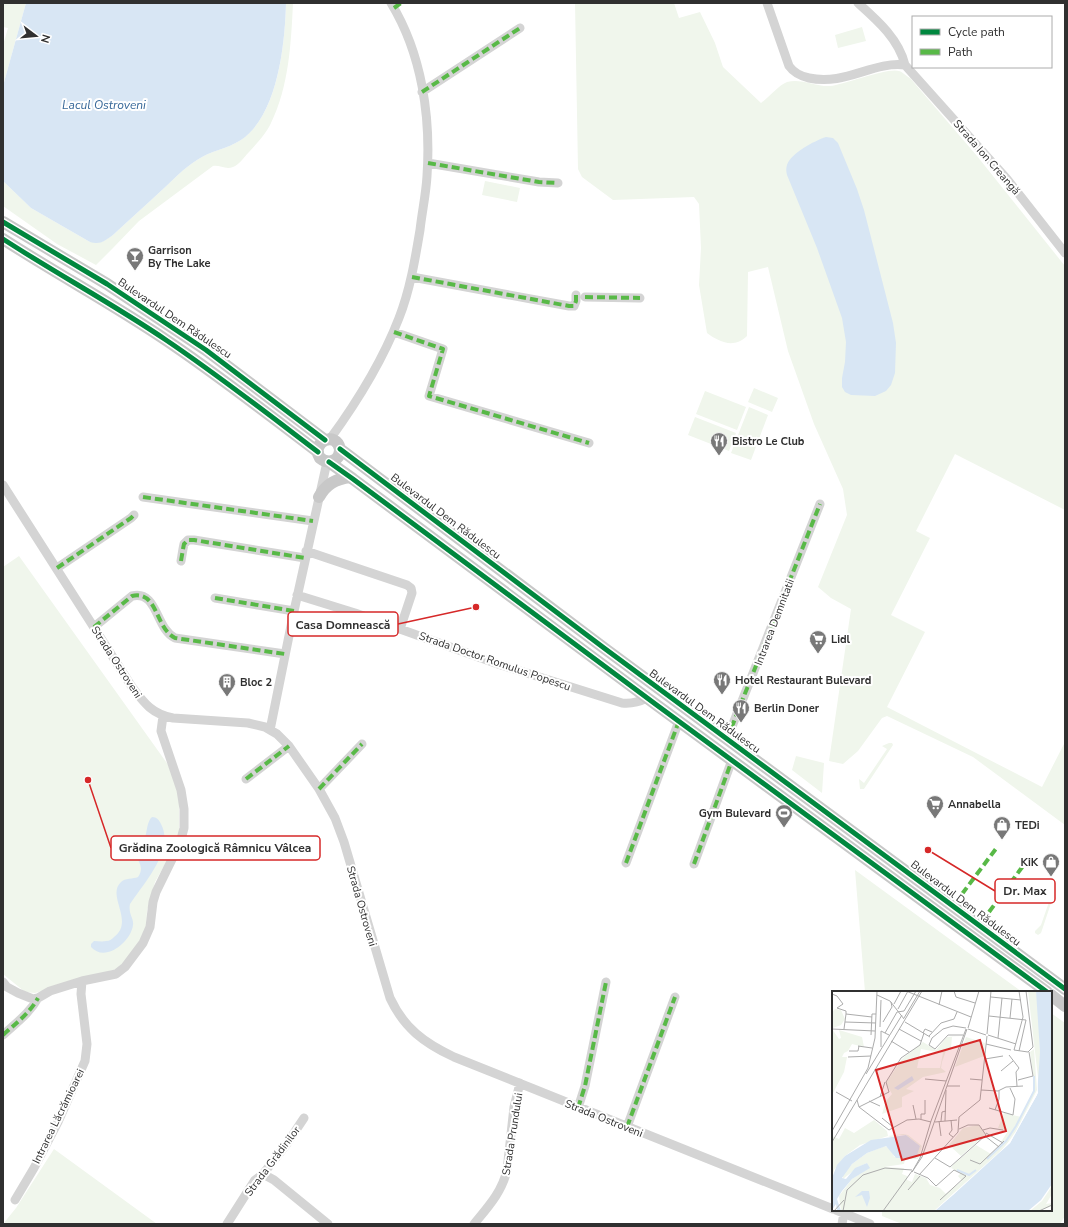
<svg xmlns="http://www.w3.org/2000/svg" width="1068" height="1227" font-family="'Nunito Sans',sans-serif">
	<rect width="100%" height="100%" fill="#fff"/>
	<!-- green -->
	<path fill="#f0f6ec" d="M3,3H26L3,86V45L8,28L3,27Z
		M286,3H293C291,44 289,86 271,123C266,134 257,143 249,152C244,157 239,165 233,167C226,170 220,165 213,166L139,221L113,248L96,265L57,244L3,206V181L31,208L90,242H102L113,235C129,220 146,205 162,190C173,180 184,168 197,160C210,151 227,149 241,140C278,115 285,45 286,3Z
		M575,3H674L679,18L700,12L715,43L723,67L761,103C768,98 779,85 787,82C801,78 816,87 830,86C845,84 889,67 899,71C903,72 906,76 910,78L977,156L1065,266V510L955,454L916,531L930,538L891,615L925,632L887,707L1042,787L1065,742V825L973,757L887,716L882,718L858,751L843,764L829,761L851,609L831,598L818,587L847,515L843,489L814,424L788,351L768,267L748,272L747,336C734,349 719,342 707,333L699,285L701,248L699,204L694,197L613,200L582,177L578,169Z
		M862,27L866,41L838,48L835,35Z
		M485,181L520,188L517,202L482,195Z
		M754,388L778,398L772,412L748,402Z
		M705,391L746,407L737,430L696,414Z
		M749,407L768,415L751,460L731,453Z
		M695,417L736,433L729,451L688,435Z
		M19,556L169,766L179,795V832L164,866L155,882L147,911L146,932L120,968L35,993L25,992L3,974V567Z
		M889,743H892L893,745L864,789H860L859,779L864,783L887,749L882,746Z
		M796,756L824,763L822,793L792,770Z
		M855,870L1022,992H865Z
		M1045,888L1050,894L1052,900L1041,933L1038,935L1035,933V931L1041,925L1050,899Z
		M1051,1013L1065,1023V1216L1060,1224H902L882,1216V1210H1051Z
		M54,1149L157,1224H3L16,1208Z"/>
	<!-- water -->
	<path fill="#d8e6f4" d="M26,3H286C285,44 278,115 241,140C227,149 210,151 197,160C184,168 173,180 162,190C146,205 129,220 113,235C104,241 101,245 90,242L31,208L3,181V86Z
		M826,137L833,138L838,143L857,189L864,210L893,323L896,343L895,373L891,385L886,391L875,396L851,395L845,392L842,387V378L845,362L846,342L842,318L817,248L787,175C786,171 786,168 787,165C791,153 814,141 826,137Z
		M152,817C157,817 159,820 161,824C175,850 143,884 130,904C128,914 134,918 133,925C131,942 105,963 91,947V944L94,941C98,941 102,942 106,941C110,941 112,939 114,937C135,921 106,896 121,882C125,878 133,879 138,877C146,865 135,862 138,852C139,848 144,844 145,838C147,832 147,821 152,817Z"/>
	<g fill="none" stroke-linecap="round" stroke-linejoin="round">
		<!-- minor -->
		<path stroke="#d4d4d4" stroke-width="9" d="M767,3L789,66C794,73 800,76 809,78C845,86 873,61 905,65L1007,179L1065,253
			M858,3C877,20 899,39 905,65
			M422,92L520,28
			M428,163L539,182L558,183
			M412,277L569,306H574L576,301V295
			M585,297L640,298
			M394,332L443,349L429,396L589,443
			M330,439C357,402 382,362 399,318C410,290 415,260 420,230C422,212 426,194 427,176C431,117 422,54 391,3
			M3,485L132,687C144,703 152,714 173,718L248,723L265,727L277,734L289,746L319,789L335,818L344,842L390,998C404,1028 424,1043 454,1057L833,1209
			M143,497L313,521
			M306,551L407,585L411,588L412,593L400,629
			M181,561L183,549L184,544L188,540H194L305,558
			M57,568L131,518L134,515
			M297,595L355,613L498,664L622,703C631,704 639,702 647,698
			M215,598L294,611
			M94,627L132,596C158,590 155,628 175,638L285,654
			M270,730L294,611L327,462
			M727,739L820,504
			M246,779L289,746
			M319,789L362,744
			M626,863L679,721
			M694,864L732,760
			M3,982L7,987L18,993L33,999L38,998L50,991L82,981L116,974L125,967L143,943L150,927L153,902L156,892L180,843L184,828V809L181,790L161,731L163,716
			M3,1035C16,1023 30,1013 38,998
			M578,1108L585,1086L606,982
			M627,1127L675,997
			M263,1174L274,1180L328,1224
			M15,1200L34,1168L58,1122L85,1061L87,1044L81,994L82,981
			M836,1210L870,1224
			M227,1224L255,1180L263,1174L286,1145L304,1118
			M474,1224C488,1207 502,1192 507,1170L514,1107L520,1083
			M842,1224L844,1213"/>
		<!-- major -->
		<path stroke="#c8c8c8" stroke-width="12" d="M3,222L107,284L206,350L325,440
			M3,239C57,274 113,304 166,340C218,375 268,414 318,452
			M340,449C340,461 329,465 320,458C310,442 336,430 340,449L604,648L1065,989
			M329,462L353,479L658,706L1047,992
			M319,497C326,484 336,479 350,477
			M1051,995L1065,1006"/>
		<!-- quiet -->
		<path stroke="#58b947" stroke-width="4" stroke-dasharray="8 4" stroke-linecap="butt" d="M394,8L401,3
			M422,92L520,28
			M428,163L539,182L558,183
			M412,277L569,306H574L576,301V295
			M585,297L640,298
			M394,332L443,349L429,396L589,443
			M143,497L313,521
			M181,561L183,549L184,544L188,540H194L305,558
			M57,568L131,518L134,515
			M215,598L294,611
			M94,627L132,596C158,590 155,628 175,638L285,654
			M727,739L820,504
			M246,779L289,746
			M319,789L362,744
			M626,863L679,721
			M694,864L732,760
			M962,894L998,846
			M989,912L1023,866
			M3,1035C16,1023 30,1013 38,998
			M578,1108L585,1086L606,982
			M627,1127L675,997"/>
		<!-- cycleway casing -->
		<g stroke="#fff" stroke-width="8">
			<path id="cycleway" d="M3,222L107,284L206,350L325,440
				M3,239C57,274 113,304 166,340C218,375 268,414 318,452
				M340,449L604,648L1065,989
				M329,462L353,479L658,706L1047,992"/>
		</g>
		<!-- cycleway -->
		<use href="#cycleway" stroke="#00873e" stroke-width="5"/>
	</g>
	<!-- icons -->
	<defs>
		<g id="bar-pin" transform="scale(0.9)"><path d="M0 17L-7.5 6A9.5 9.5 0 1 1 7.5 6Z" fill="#787878" stroke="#fff"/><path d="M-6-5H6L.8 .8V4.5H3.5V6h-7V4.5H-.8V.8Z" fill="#fff"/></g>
		<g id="restaurant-pin" transform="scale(0.9)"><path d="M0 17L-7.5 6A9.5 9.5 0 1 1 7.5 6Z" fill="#787878" stroke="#fff"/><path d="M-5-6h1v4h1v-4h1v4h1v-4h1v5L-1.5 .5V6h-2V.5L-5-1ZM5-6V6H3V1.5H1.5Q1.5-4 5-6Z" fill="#fff"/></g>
		<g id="supermarket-pin" transform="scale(0.9)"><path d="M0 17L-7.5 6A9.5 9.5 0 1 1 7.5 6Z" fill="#787878" stroke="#fff"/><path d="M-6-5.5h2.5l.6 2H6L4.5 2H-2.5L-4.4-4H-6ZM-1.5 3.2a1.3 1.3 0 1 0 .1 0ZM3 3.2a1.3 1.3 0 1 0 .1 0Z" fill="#fff"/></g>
		<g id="building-pin" transform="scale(0.9)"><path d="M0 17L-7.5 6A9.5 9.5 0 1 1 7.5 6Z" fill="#787878" stroke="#fff"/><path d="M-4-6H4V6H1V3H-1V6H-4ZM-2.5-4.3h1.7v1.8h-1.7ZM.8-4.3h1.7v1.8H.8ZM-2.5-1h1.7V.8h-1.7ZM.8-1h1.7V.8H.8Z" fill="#fff"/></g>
		<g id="stadium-pin" transform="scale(0.9)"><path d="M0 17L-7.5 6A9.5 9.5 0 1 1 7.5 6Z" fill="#787878" stroke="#fff"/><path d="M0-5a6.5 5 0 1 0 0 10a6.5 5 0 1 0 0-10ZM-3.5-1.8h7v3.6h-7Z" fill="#fff"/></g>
		<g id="shop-pin" transform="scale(0.9)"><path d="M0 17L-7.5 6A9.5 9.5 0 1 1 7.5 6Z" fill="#787878" stroke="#fff"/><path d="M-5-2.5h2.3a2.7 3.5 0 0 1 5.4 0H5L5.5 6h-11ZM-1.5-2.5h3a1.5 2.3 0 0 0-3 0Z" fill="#fff"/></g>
	</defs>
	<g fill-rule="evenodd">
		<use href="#bar-pin" x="135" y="256"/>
		<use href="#restaurant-pin" x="719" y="441"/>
		<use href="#supermarket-pin" x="818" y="639"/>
		<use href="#restaurant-pin" x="722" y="680"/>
		<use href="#building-pin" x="227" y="682"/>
		<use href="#restaurant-pin" x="741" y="708"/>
		<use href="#supermarket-pin" x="935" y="804"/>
		<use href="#stadium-pin" x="784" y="813"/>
		<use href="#shop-pin" x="1002" y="825"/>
		<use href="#shop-pin" x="1051" y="862"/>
	</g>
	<g text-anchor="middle" stroke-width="4" stroke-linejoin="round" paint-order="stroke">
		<!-- street labels -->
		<g font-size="11" fill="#303030" stroke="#fff">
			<text transform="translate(987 157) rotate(49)" y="4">Strada Ion Creangă</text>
			<text transform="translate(175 318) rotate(34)" y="4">Bulevardul Dem Rădulescu</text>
			<text transform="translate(446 516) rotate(37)" y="4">Bulevardul Dem Rădulescu</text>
			<text transform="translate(774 622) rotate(-69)" y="4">Intrarea Demnitatii</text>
			<text transform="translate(495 661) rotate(19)" y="4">Strada Doctor Romulus Popescu</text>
			<text transform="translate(117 662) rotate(57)" y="4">Strada Ostroveni</text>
			<text transform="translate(705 711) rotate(36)" y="4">Bulevardul Dem Rădulescu</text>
			<text transform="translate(966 903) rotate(37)" y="4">Bulevardul Dem Rădulescu</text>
			<text transform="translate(362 906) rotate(74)" y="4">Strada Ostroveni</text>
			<text transform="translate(58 1116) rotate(-64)" y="4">Intrarea Lăcrămioarei</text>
			<text transform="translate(604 1118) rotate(22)" y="4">Strada Ostroveni</text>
			<text transform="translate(512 1134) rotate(-81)" y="4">Strada Prundului</text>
			<text transform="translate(272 1161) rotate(-53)" y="4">Strada Grădinilor</text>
		</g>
		<!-- poi labels -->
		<g font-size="11" font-weight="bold" fill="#303030" stroke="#fff" text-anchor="start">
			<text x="148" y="254">Garrison<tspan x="148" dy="13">By The Lake</tspan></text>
			<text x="732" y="445">Bistro Le Club</text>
			<text x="831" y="643">Lidl</text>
			<text x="735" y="684">Hotel Restaurant Bulevard</text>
			<text x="240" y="686">Bloc 2</text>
			<text x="754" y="712">Berlin Doner</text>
			<text x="948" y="808">Annabella</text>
			<text x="771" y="817" text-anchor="end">Gym Bulevard</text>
			<text x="1015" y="829">TEDi</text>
			<text x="1038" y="866" text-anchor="end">KiK</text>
		</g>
		<!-- water labels -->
		<g font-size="12" font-style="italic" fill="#376899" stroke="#fff">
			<text x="104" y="109">Lacul Ostroveni</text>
		</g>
	</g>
	<!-- overview -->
	<g transform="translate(832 991)">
		<rect width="220" height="220" fill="#fff"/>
		<path d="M196,0H204L206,9L208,61L207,95ZM3,18L9,19L13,28L9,34L1,37L0,21ZM0,38L7,48L9,47L7,39L30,46L32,56L20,53L16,60L12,62L10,66H15L12,81L0,104ZM130,45L120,46L119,57H115L110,71L109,77L114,81L91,86L74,98L82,100L70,106V116L50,123L54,110L60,103L54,92L70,68L91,51L104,59L115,46ZM89,58L111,62L108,77H85ZM134,46L153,52L152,65L123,76ZM202,58L205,99L184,140L173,156L102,220H9L7,205L20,188L37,177L35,172L26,176L11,188V183L20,173L35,162L53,155L60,159L62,166L88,155L74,144H68L59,146L56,145L28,154L13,165L2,179L0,187V145L7,148L13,137L22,142L42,129L55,140L56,145L71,143L76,144L90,155L86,168H73L72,173L52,176L72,177L70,183L75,185V189L80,191L83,183L94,187L98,194L108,197L114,203L130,190L126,185L129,182L119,177L122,173L144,154L159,163L171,153L169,151L176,140L166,137L172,122L189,126L203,97L198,61ZM146,134L154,143L129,165L117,154L131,137ZM220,195V203L214,213L220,212V215L208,220H198L210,210Z" fill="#f0f6ec" fill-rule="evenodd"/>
		<path d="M204,0H220V193L209,209L196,220H103L178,152L205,104L208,61ZM80,85L82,89L66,99L62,97ZM74,144L88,155L84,167H64L54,155L35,162L20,173L10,187L14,188L23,177L35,172L38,177L20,188L10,200L5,208L9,220H5L4,213L0,219V187L5,174L13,165L39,149ZM30,200H37L38,207L35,216L30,204L23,206Z" fill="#d8e6f4"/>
		<path d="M205,80L206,102L178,152L121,204L102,220L167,162L181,146L205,102Z" fill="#fff"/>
		<path fill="none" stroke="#d8e6f4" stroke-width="2" d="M155,168L174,150L184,135L202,100V85M125,179L137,184L144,179"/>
		<path fill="none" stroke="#acacac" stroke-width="1" d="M74,0L139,26M122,0L124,6L143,12M187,0L191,26L182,59L196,61M194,0L201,56L196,61M0,3L5,5L11,13L5,17L14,20V23M45,4L58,10L72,28M159,6L189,9M62,13L69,0M107,14L110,0M66,18L76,0M14,23L40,26M157,25L194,29L187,60M72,27L88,0M178,27L180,8M13,31L44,32M51,31L60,16L59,11M73,31L98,46M48,36L49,9M136,37L147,0M0,38L43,40M12,38L14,23M67,38L89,50M134,38L99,130L88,167L80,181L90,166L135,38M136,38L154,44M53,42L65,21L72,20L84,0M91,42L93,38L100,41M155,43L159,0M39,44L40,23H44M131,44H116L103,58L97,54L100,47L111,38L121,35L134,37M156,44L184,53M97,45L109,32L122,28L125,21M166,47L170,7M59,50L77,61M154,53L179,59M26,55L40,57M49,56V40L57,44M17,60H26L27,55M177,64L187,77L184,81L185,95M16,66L39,65M153,68L171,65M169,80L181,70M34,83L70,24M93,88L114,90M138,88L150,89M186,89L201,85L197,61M115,95H128M149,99L166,100L174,96L191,95M4,101L20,110M48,106L53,91M25,109L27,116L57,139L75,129L87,128L99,131M37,110L48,115M81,114L84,128M27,116L57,101L54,91L69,67L88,54L92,42M157,117L181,124L183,108L178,97M163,119L167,108V100M50,127L61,136M89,128V123H93V109M119,129L120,139L117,143L121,146M107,130L109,145M109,130L110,121L114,120M113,130L114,99M103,131L125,129M151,139L158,137L171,139M0,140L36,77L43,47L45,0M154,142L171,152M153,145L167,156M0,151L90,0M103,167L118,176L154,144L147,134H136L127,138M138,169L148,173L172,150M82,181L96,187L104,195L122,179L134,185L108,209M87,184L126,141L127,126L148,109L155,45M76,199L88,185M2,220L12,209M11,220L15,199L31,184L53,177L80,179M51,220L80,180M207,220L220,214"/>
		<path fill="#d62828" fill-opacity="0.15" stroke="#d62828" stroke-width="2" d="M148,49L174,140L70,169L44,79Z"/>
		<rect width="220" height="220" fill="none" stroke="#303030" stroke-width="2"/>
	</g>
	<!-- callouts -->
	<path fill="none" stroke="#d62828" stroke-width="1.5" d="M476 607L398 624M88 780L111 848M928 850L995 891"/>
	<g fill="#d62828" stroke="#fff" stroke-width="1.5">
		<circle cx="476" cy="607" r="4"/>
		<circle cx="88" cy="780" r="4"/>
		<circle cx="928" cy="850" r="4"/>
	</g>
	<g fill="#fff" stroke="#d62828" stroke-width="1.5">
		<rect x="288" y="612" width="110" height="24" rx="4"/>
		<rect x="111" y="836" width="209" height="24" rx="4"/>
		<rect x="995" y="879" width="60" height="24" rx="4"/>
	</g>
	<g font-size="12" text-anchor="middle" font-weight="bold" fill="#303030">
		<text x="343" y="629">Casa Domnească</text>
		<text x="215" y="852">Grădina Zoologică Râmnicu Vâlcea</text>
		<text x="1025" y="895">Dr. Max</text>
	</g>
	<!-- border -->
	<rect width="1068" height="1227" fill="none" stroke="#303030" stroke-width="8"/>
	<!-- legend -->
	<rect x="912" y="16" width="140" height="52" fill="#ffffff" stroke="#acacac"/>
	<rect x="920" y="29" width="20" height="6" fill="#00873e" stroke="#acacac"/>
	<text x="948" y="36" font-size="12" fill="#303030">Cycle path</text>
	<rect x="920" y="49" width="20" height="6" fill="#58b947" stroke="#acacac"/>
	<text x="948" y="56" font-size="12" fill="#303030">Path</text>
	<!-- north arrow -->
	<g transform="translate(36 36) rotate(106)" stroke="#ffffff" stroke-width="3" paint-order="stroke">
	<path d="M0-3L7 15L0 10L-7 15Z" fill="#303030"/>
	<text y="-6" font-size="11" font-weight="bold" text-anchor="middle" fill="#303030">N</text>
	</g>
</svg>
